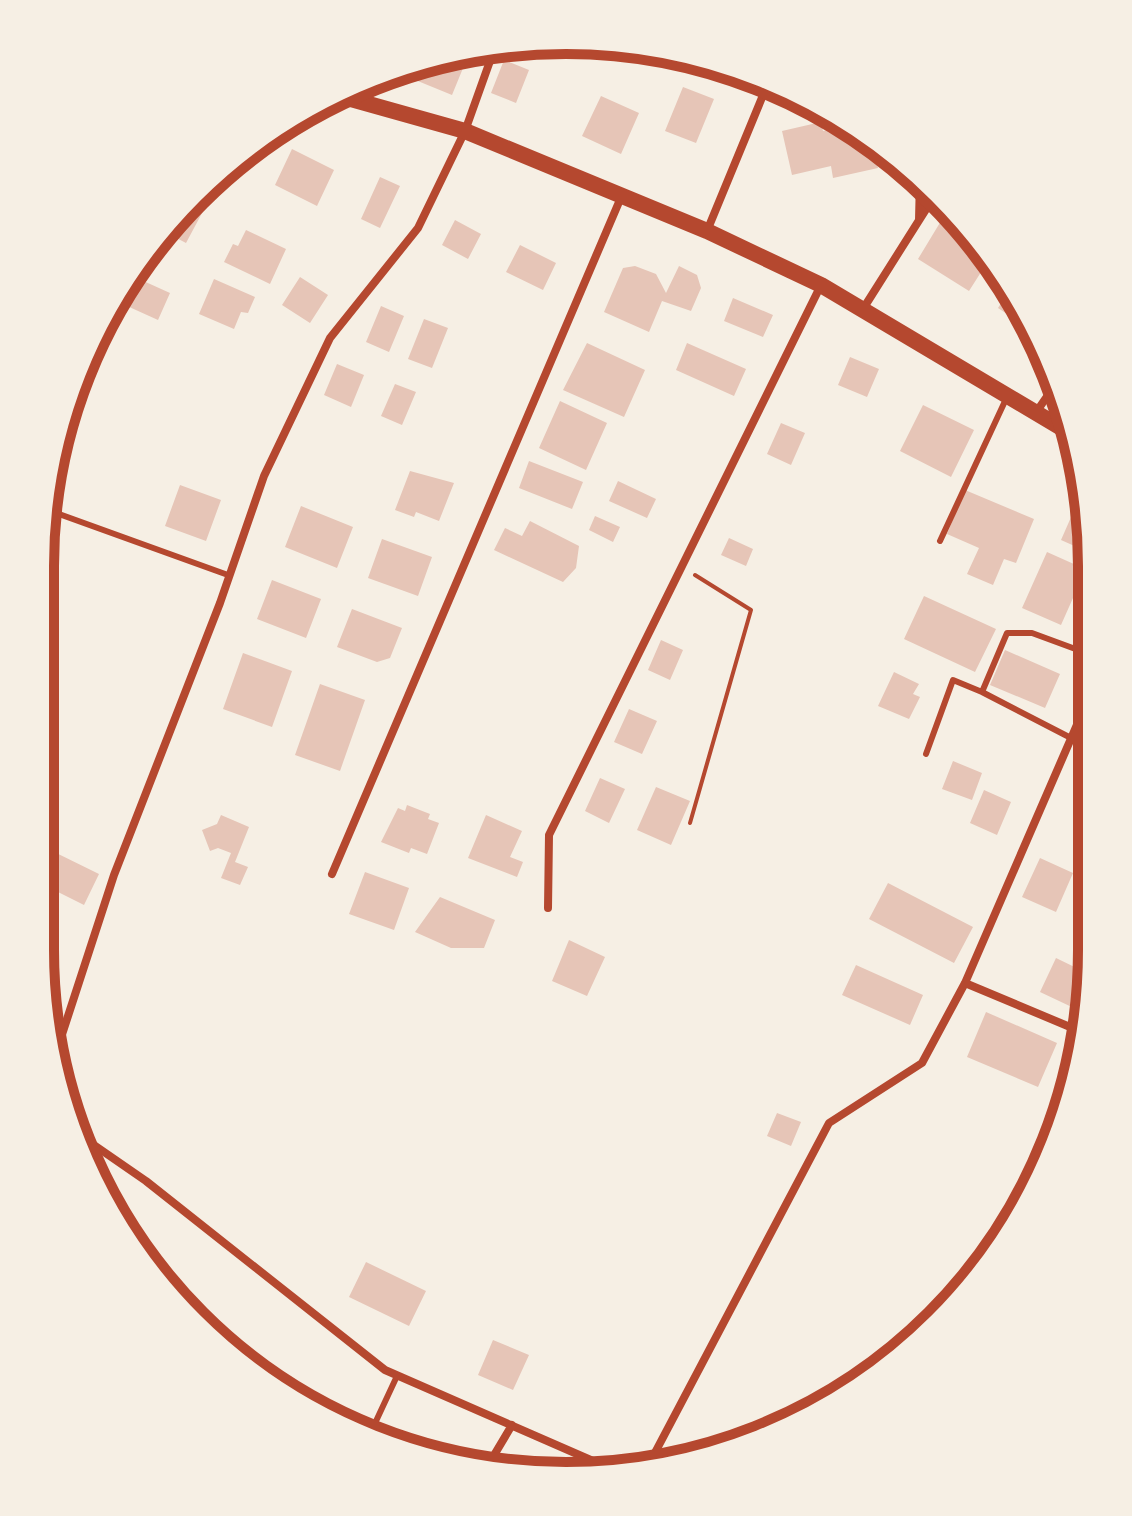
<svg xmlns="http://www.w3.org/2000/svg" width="1132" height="1516" font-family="'Source Serif 4',serif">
	<rect width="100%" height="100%" fill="#f6efe4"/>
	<!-- building -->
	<path fill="#e6c5b7" d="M470,51L452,95L408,77L412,65Z
		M504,60L529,70L516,103L491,93Z
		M683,87L714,99L696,143L665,131Z
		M601,96L639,113L621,154L582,136Z
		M821,122L823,131L850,125L872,141L878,168L833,178L831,166L792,175L782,131Z
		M292,149L334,170L317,206L275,185Z
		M380,177L400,186L380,228L361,219Z
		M202,196L209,200L186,243L167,233Z
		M455,220L481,234L468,259L442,245Z
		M941,221L984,247L990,258L969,291L918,259Z
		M246,230L286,249L270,284L224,262L233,244L238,246Z
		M520,245L556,263L543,290L506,272Z
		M635,266L656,274L666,293L679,266L697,275L701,288L691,311L662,301L649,332L604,312L623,268Z
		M128,274L170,293L158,320L116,301Z
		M300,277L328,295L310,323L282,305Z
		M214,279L255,297L248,313L241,312L234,329L199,314Z
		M1009,291L1023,315L1019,322L998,308Z
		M733,298L773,315L763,337L724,321Z
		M381,306L404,316L389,352L366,342Z
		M424,319L448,328L432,368L408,359Z
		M587,343L645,370L624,417L563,390Z
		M687,343L746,369L734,396L676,370Z
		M850,357L879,369L867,397L838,385Z
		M337,364L364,375L351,407L324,395Z
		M395,384L416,392L402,425L381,416Z
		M560,401L607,423L586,470L539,448Z
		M923,405L974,430L951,477L900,451Z
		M781,423L805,433L791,465L767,454Z
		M529,461L583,482L572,509L519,488Z
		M410,471L454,483L439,521L416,512L414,517L395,510Z
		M618,481L656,499L647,518L609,501Z
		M180,485L221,500L206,541L165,526Z
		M965,490L1034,519L1016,563L1004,559L993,585L967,574L979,548L947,534Z
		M1079,499L1087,503L1088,552L1061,540Z
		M301,506L353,527L337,568L285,547Z
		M595,516L620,527L613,542L589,530Z
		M530,521L579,546L576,568L563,582L494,550L505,528L522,536Z
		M729,538L753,549L746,566L721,555Z
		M382,539L432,557L418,596L368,578Z
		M1047,552L1085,569L1088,563V593L1077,589L1061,625L1022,608Z
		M272,580L321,599L306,638L257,619Z
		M924,596L996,629L975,672L904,639Z
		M352,609L402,628L390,658L377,662L337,647Z
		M661,640L683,650L670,680L648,670Z
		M1005,650L1060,674L1045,708L990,685Z
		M243,653L292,671L272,727L223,709Z
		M894,672L919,684L913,694L920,697L909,719L878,706Z
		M320,684L365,700L340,771L295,755Z
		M629,709L657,721L642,754L614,742Z
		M953,761L982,773L972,800L942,789Z
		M600,778L625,789L609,823L585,811Z
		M656,787L690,801L671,845L637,830Z
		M984,790L1011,802L997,835L970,823Z
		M407,805L430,814L428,819L439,823L427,854L411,848L409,853L381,842L398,808L405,811Z
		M221,815L249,827L235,862L248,867L240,885L221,878L231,853L218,848L210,851L202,830L217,824Z
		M486,815L522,831L510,857L523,862L517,877L468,858Z
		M40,845L99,874L84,905L40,883Z
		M1040,858L1073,873L1056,912L1022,897Z
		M365,872L409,888L394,930L349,914Z
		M888,883L973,927L954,963L869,919Z
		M440,897L495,920L484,948H451L415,932Z
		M569,940L605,957L587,996L552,981Z
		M40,941L56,948L43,976L40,950Z
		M1056,958L1091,975L1076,1009L1040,992Z
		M856,965L923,995L910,1025L842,995Z
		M986,1012L1057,1043L1038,1087L967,1057Z
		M777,1113L801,1122L791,1146L767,1136Z
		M366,1262L426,1291L409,1326L349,1297Z
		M493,1340L529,1355L513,1390L478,1375Z
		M327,1404L357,1421L353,1428L321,1414Z"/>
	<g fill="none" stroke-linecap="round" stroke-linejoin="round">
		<!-- path -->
		<path stroke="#b5482f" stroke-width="4" d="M690,823L751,610L695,575"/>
		<!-- service -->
		<path stroke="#b5482f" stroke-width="6" d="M45,509L228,575
			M940,541L1006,399
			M982,692L1071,738
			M926,754L953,680L982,692L1007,633H1032L1089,654
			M370,1434L397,1376"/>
		<!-- minor -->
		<path stroke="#b5482f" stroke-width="8" d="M919,220L920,178
			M707,231L768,83
			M863,309L935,195
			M1037,411L1057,382
			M332,874L622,195
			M548,908L549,835L821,285
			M965,983L1082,1032
			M54,1059L114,875L220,603L264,476L330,338L418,228L465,131L495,47
			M78,1134L146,1181L385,1370L616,1471
			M649,1464L829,1123L922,1063L965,983L1089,697
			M487,1467L512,1425"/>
		<!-- secondary -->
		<path stroke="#b5482f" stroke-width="16" d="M333,94L465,131L707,231L821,285L1070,433"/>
	</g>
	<!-- crop -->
	<path d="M0 0H1132V1516H0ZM566 54H566A512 512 0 0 1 1078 566V950A512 512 0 0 1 566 1462H566A512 512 0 0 1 54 950V566A512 512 0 0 1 566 54Z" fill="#f6efe4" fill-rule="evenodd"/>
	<path fill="none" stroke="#b5482f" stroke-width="10" d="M566 54H566A512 512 0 0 1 1078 566V950A512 512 0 0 1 566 1462H566A512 512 0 0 1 54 950V566A512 512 0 0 1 566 54Z"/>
</svg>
